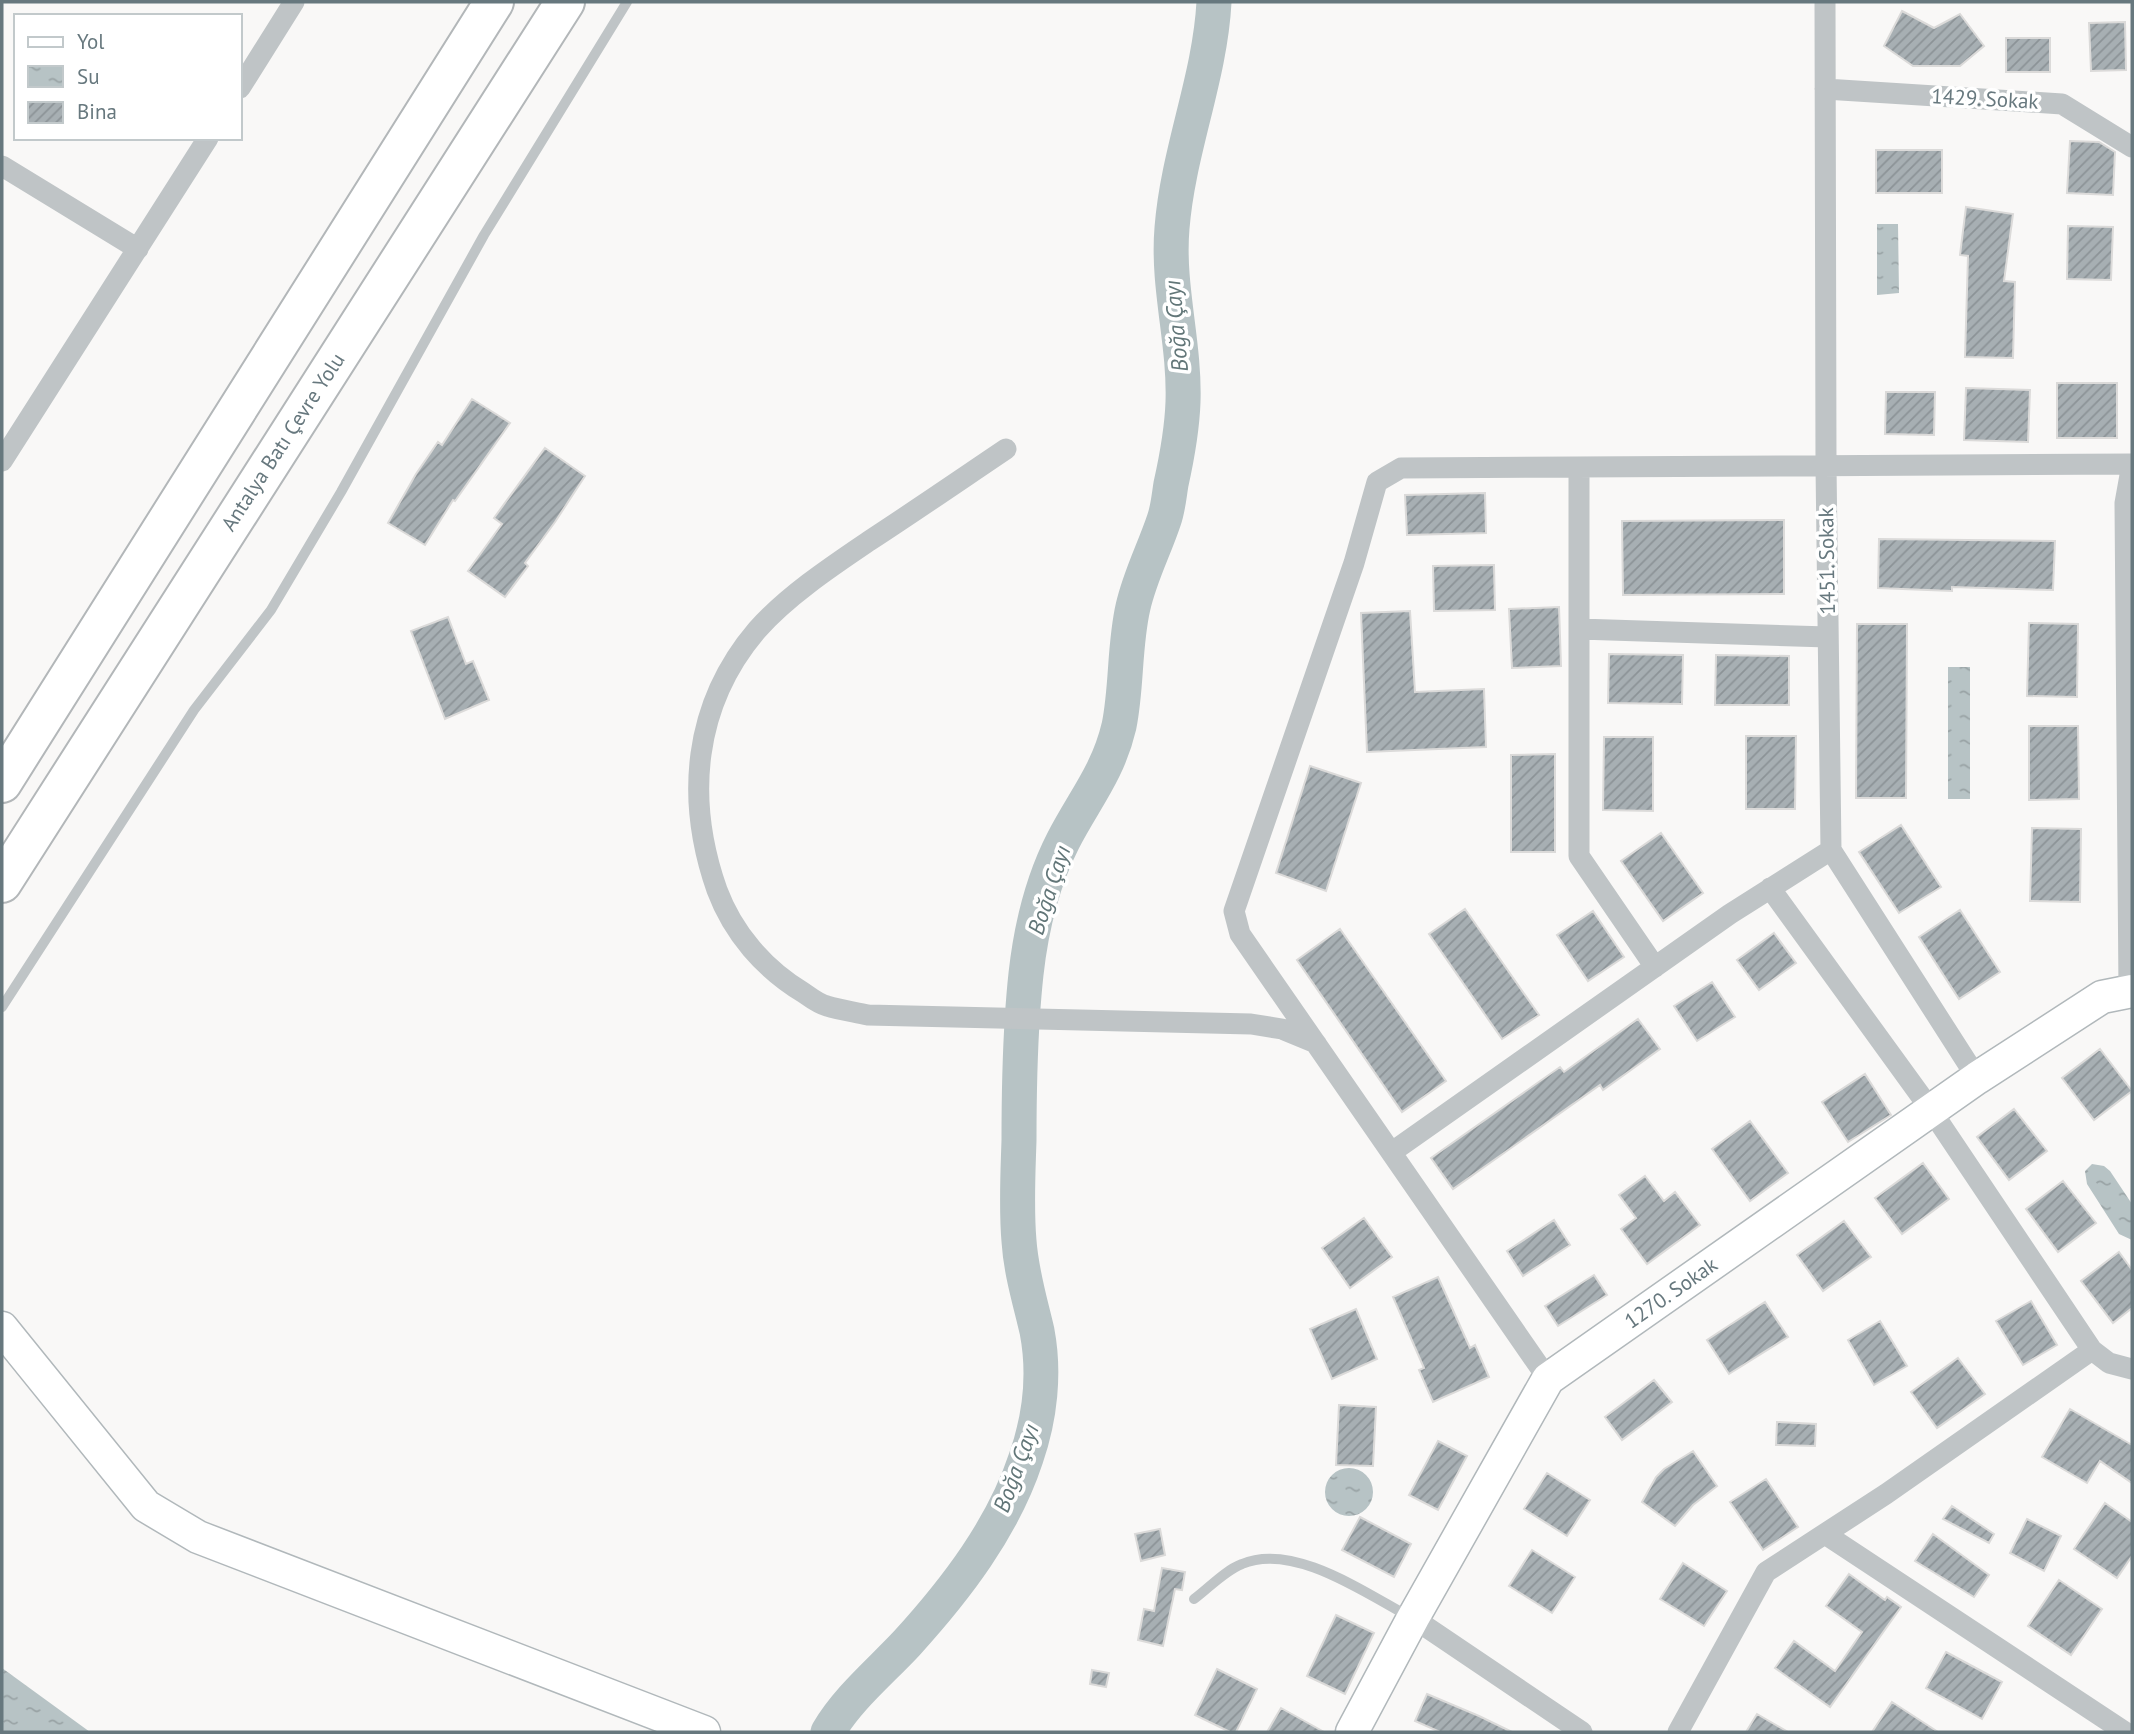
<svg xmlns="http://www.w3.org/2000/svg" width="2134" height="1734" font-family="'PT Sans',sans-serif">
	<defs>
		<pattern id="water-ripples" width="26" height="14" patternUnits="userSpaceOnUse" patternTransform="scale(1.75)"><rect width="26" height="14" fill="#b7c3c5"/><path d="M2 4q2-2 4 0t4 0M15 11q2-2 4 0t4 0" fill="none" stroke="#99a3a5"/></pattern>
		<pattern id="building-hatch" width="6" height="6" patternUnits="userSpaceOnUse" patternTransform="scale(1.75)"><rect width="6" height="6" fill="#a7afb3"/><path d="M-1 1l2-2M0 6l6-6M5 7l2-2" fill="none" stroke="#8c9397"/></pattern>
	</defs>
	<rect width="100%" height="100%" fill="#f9f8f7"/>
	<!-- water -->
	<path fill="url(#water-ripples)" d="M1877,224H1898L1899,293L1877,295Z
		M1948,667H1970V799H1948Z
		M2092,1164L2104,1166L2110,1171L2132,1204V1240L2119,1234L2087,1184L2085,1171Z
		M1325 1492a24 24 0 1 1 48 0a24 24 0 1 1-48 0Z
		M2,1668L90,1732H2Z"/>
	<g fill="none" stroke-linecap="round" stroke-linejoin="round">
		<!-- river -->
		<path stroke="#b7c3c5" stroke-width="35" d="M828,1732C848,1698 880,1672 907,1643C956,1589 1003,1528 1026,1458C1040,1418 1045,1373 1037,1331C1030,1301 1021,1272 1019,1241C1016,1207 1018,1173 1019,1140C1019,1085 1020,1029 1026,974C1031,929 1042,882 1063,841C1084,800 1108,773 1119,726C1127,687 1124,646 1133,607C1140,576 1154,550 1164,520C1168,509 1169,496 1171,484C1177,457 1182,430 1183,402C1185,343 1167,287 1172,228C1178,151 1210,78 1214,2"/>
	</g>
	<!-- building -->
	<path fill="url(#building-hatch)" stroke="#dbdad9" stroke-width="2" d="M1902,11L1934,28L1960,14L1984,46L1960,66H1913L1884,46Z
		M2125,22L2126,70L2091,71L2089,23Z
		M2006,38H2050V72H2006Z
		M2070,141L2099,142L2115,152L2113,195L2067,193Z
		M1876,150H1942V193H1876Z
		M1966,207L2013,214L2004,281L2015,282L2013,358L1965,357L1968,256L1960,255Z
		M2068,226L2113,227L2111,280L2067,279Z
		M2057,383H2117V438H2057Z
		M1966,388L2030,390L2028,442L1964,440Z
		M1886,392H1935L1934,435L1885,434Z
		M472,399L510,423L455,501L453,500L425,545L388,523L416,474L438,442L442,445Z
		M545,448L585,476L555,522L525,563L528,566L505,597L468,571L502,524L494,518Z
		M1485,493L1486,533L1407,535L1405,495Z
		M1784,520V594L1623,595L1622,521Z
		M1879,539L2055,541L2053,590L1952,587V591L1878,588Z
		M1494,565L1495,610L1434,611L1433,566Z
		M1559,607L1561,666L1512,668L1509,609Z
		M1410,611L1415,692L1484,689L1486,747L1367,752L1361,613Z
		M448,617L466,664L473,661L489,700L445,719L411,631Z
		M2029,623L2078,624L2077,697L2027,696Z
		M1857,624H1907L1906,798H1856Z
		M1609,654L1683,655L1682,704L1608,703Z
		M1716,655L1789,656V705H1715Z
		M2029,726H2078L2079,799L2029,800Z
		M1746,736H1796L1795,809H1746Z
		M1604,737H1653V811L1603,810Z
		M1555,754V852H1511V755Z
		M1310,766L1361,783L1326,891L1276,873Z
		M1901,825L1941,887L1899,913L1859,852Z
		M2032,828L2081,829L2080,902L2030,901Z
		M1661,833L1703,893L1663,921L1621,861Z
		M1465,909L1539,1015L1502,1039L1429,934Z
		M1960,910L2000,972L1959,999L1919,937Z
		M1593,911L1624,957L1588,981L1557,935Z
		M1340,929L1446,1081L1402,1112L1297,960Z
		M1774,933L1796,963L1759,990L1737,960Z
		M1712,982L1735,1017L1697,1041L1674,1006Z
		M1638,1019L1660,1049L1603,1090L1600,1085L1453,1189L1431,1158L1560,1067L1564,1072Z
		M2100,1049L2132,1091L2094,1120L2062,1078Z
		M1865,1074L1891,1115L1848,1142L1822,1102Z
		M2014,1109L2047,1151L2009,1180L1977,1137Z
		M1750,1121L1788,1173L1750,1201L1712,1149Z
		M1923,1163L1949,1199L1902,1234L1875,1198Z
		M1645,1176L1664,1201L1675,1192L1700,1225L1647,1264L1621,1229L1636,1218L1619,1195Z
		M2063,1181L2096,1223L2058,1252L2026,1209Z
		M1364,1218L1392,1257L1350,1288L1322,1248Z
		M1554,1220L1570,1245L1523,1276L1507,1251Z
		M1844,1221L1871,1257L1823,1291L1797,1255Z
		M2119,1252L2132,1270V1308L2113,1323L2081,1281Z
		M1594,1275L1607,1295L1558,1326L1545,1306Z
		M1438,1277L1470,1348L1475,1345L1489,1377L1433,1402L1419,1370L1424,1368L1393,1297Z
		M2031,1301L2057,1345L2023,1365L1996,1321Z
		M1765,1302L1788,1337L1729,1374L1707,1340Z
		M1356,1309L1377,1359L1332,1379L1310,1329Z
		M1880,1321L1907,1366L1874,1385L1848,1340Z
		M1958,1358L1985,1394L1937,1428L1911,1392Z
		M1654,1380L1672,1402L1622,1440L1605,1417Z
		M1339,1405L1376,1407L1373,1466L1336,1465Z
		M2070,1409L2132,1445V1483L2100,1461L2087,1483L2042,1457Z
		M1777,1422L1816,1424L1815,1446L1776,1445Z
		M1438,1441L1467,1456L1438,1510L1409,1495Z
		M1693,1451L1717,1486L1693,1505L1675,1526L1642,1502L1656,1477L1664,1469Z
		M1547,1473L1590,1500L1567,1536L1524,1509Z
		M1766,1479L1798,1527L1763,1550L1730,1502Z
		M2105,1503L2132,1522V1556L2117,1578L2074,1549Z
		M1952,1506L1994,1534L1989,1543L1943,1519Z
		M1360,1517L1411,1544L1394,1577L1342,1550Z
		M2027,1519L2061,1536L2044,1571L2010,1553Z
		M1160,1529L1165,1555L1141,1561L1135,1534Z
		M1933,1534L1989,1575L1974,1597L1915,1561Z
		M1532,1550L1575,1577L1552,1613L1509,1586Z
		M1683,1563L1727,1591L1704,1626L1660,1599Z
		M1162,1568L1185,1572L1182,1590L1175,1589L1163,1646L1138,1640L1144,1609L1154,1611Z
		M1849,1574L1885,1600L1887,1597L1901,1607L1830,1707L1775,1668L1794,1641L1835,1671L1862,1632L1826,1606Z
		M2059,1580L2102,1609L2071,1655L2028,1626Z
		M1336,1615L1374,1633L1345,1694L1307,1676Z
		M1946,1652L2002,1682L1982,1719L1926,1688Z
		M1217,1669L1257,1689L1236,1732H1230L1195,1715Z
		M1092,1670L1109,1673L1106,1687L1090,1684Z
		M1427,1694L1479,1716L1512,1732H1440L1415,1721Z
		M1892,1702L1938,1732H1872Z
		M1281,1708L1324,1732H1267Z
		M1757,1714L1788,1732H1746Z"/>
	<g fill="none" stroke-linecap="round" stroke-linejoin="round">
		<!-- secondary casing -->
		<g stroke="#b1b8bb" stroke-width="35">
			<path id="secondary" d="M2,1328L146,1506L198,1537L704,1732
				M1352,1732L1413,1618L1548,1379L1977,1078L2102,997L2132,991"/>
		</g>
		<!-- highway casing -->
		<g stroke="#b3b7b9" stroke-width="42">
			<path id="highway" d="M2,783L494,2
				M2,883L565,2"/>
		</g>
		<!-- lane -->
		<path stroke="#bfc4c6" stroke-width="10" d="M2,1007L194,710L271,610L341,492L484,235L627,2
			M1194,1599C1209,1588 1224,1571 1242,1564C1293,1542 1365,1593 1410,1617"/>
		<!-- street -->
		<path stroke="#bfc4c6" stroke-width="21" d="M1825,2L1826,466L1831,850L1977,1078
			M240,88L294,2
			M1825,89L2062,104L2132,147
			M2,166L138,249
			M1006,449C960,480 915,511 869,541C832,566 787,596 757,630C693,705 685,799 717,890C733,933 764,969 804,993C811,998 819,1004 827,1006C840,1010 855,1012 868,1015L1251,1024L1282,1029L1316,1043
			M2,461L208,138
			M1579,467V856L1655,967
			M1579,629L1828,637
			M1770,888L1931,1110L2092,1350L2109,1363L2132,1369
			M2129,991L2125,503L2132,464
			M1392,1152L1730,914L1831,850
			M1548,1379L1240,934L1234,911L1354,563L1377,482L1401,468L2132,464
			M1825,1534L2125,1732
			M1413,1618L1582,1732
			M1678,1732L1766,1572L1886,1494L2092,1350"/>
		<!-- secondary -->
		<use href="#secondary" stroke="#fff" stroke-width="32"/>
		<!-- highway -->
		<use href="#highway" stroke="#fff" stroke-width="38"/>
	</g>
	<g text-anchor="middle" stroke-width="7" stroke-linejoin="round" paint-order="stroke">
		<!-- street labels -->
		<g font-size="21" fill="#67787e" stroke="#fff">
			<text transform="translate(1985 99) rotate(3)" y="7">1429. Sokak</text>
			<text transform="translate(283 442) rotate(-57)" y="7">Antalya Batı Çevre Yolu</text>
			<text transform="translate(1827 561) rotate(-91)" y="7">1451. Sokak</text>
			<text transform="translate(1671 1293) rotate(-35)" y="7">1270. Sokak</text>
		</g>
		<!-- water labels -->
		<g font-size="23" font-style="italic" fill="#627678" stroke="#fff">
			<text transform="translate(1176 326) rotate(-95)" y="8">Boğa Çayı</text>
			<text transform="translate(1049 890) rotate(-72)" y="8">Boğa Çayı</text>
			<text transform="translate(1016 1468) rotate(-70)" y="8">Boğa Çayı</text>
		</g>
	</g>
	<!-- border -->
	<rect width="2134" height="1734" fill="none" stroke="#67787e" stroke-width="7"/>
	<!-- legend -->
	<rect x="14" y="14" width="228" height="126" fill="#ffffff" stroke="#c2c9cb" stroke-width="2"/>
	<rect x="28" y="37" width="35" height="10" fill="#ffffff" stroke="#c2c9cb" stroke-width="2"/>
	<text x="77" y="49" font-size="21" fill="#67787e">Yol</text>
	<rect x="28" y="66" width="35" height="21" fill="url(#water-ripples)" stroke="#c2c9cb" stroke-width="2"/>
	<text x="77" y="84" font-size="21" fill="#67787e">Su</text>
	<rect x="28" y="102" width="35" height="21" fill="url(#building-hatch)" stroke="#c2c9cb" stroke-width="2"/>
	<text x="77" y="119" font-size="21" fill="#67787e">Bina</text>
</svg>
